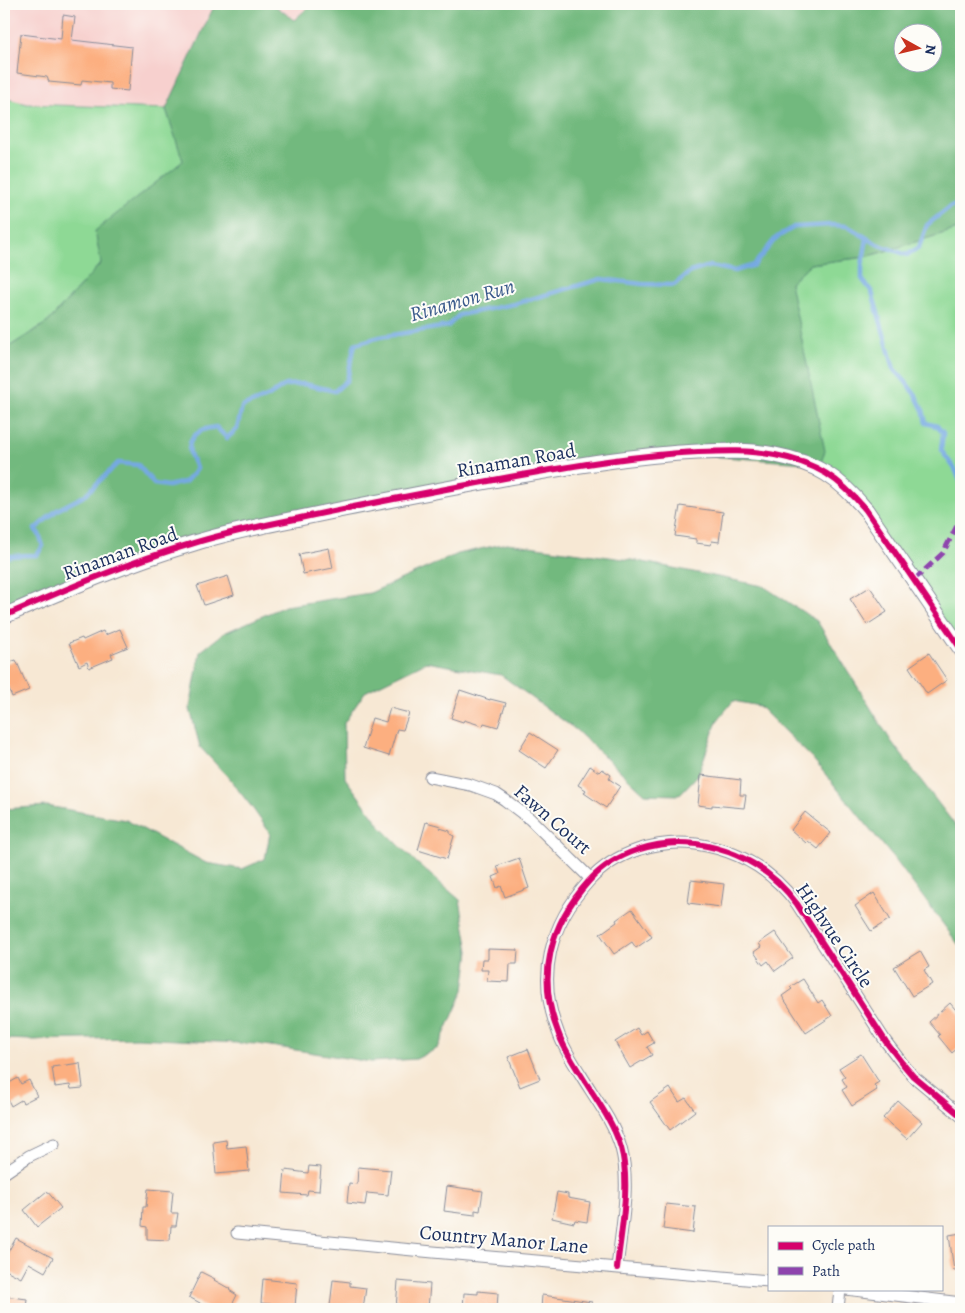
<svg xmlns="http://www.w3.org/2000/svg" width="965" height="1313" font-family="Alegreya,serif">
	<rect width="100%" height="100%" fill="#fdfcf7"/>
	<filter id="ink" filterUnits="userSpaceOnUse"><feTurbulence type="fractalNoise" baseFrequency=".02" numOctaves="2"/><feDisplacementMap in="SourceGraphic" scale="10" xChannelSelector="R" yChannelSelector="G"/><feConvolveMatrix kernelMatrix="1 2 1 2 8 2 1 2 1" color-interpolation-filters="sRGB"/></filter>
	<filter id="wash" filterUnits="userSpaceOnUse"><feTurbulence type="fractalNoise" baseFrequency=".0096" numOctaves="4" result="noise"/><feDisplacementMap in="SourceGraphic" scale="20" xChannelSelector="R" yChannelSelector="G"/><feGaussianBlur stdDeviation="1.12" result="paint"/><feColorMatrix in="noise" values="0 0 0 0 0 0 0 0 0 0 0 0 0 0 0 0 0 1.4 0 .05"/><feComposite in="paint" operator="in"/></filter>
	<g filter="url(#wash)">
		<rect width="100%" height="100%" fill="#f7e8d4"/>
		<!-- built -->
		<path fill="#f7d0ce" d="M4,4H215L166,109L27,104L4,98Z
			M273,4H311L294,20Z"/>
		<!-- green -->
		<path fill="#8ed995" stroke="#54847a" d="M4,98L27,104L166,109L184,161L101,263L48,322L4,350Z
			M961,228V649L866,510L819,468L790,283L810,264L866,257Z"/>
		<!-- forest -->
		<path fill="#72b97e" stroke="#46746e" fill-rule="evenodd" d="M215,4H273L294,20L312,4H961V228L866,257L810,264L790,283L825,451L819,468L805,463L669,453L222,536L4,616V350L48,322L101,263L95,231L183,161L166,109ZM902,32H932V62H902Z
			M507,543L638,561L763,586L817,621L891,741L961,833V948L896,861L813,759L759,706L733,701L717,721L698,775L679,795L645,794L576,730L501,675L426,662L365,692L344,723L345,778L382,828L418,864L460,900L469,951L464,990L438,1048L416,1059L371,1062L258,1044L137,1038L31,1040L4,1039V809L47,806L126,820L206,863L242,869L265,859L270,833L251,806L227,776L200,747L190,709L200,652L224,633L285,606L370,593L458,554Z"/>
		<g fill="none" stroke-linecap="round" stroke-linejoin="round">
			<!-- stream -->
			<path stroke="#75a9e2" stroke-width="4.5" d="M867,238L862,266V279L872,292L894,369L905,381L916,396L923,410L926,423L937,426L943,433L941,450L955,469L961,483
				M4,558C13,554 27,556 37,555L43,546L39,534L35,529L57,510L84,496L118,463L138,465L154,484L168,486L185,482L197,469C189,455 183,441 201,431C205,428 212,428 216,427L227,438L237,429L242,407L269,396L285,385L304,384L335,391L347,380L355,344L380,337L448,326L459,315L514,304L601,279L642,284L674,285L690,272L710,266L735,271L754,265L776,238L794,227L831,225L847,226L877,244L907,255L919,247L927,225L951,206L961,205"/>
		</g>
		<g id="blocks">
			<!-- building -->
			<path fill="#fcaf80" d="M63,15L75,17L72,40L132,47L128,91L110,89V83L82,80L81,85L49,82L47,77L17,73L21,34L61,39Z
				M680,506L723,512L719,542L712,541L711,545L696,543V539L675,536Z
				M329,548L333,568L303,574L299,554Z
				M228,576L234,595L204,605L197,586Z
				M870,587L887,612L867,625L850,599Z
				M120,629L128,647L111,654L113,658L89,668L87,662L79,666L69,643L82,638L83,640L103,631L105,635Z
				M929,653L947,680L927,694L909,667Z
				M16,660L29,690L12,697L7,685L4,686V664Z
				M460,690L490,700V699L506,703L498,727L484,723L483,726L464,720L463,722L451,718Z
				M390,708L409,713L403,730L397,729L389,756L363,748L372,718L386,722Z
				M530,732L558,750L546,768L519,750Z
				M590,766L599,772L602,769L611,775L609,779L620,786L606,808L584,793L586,790L578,785Z
				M701,775L741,780L740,795H746L744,808L712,805V807L698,805Z
				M805,812L831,833L818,849L808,841L806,843L791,830Z
				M426,822L441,826L440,828L450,831V834L454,836L447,859L418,850Z
				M519,858L529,888L505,897L501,886L497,888L493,877L500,874L497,866Z
				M691,880L724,884L721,907L688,903Z
				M874,893L890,919L871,931L855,906Z
				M632,909L652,937L636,948L632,942L614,954L600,934L617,922L616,920Z
				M775,932L793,958L775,971L768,961L763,965L754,952L761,947L759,943Z
				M488,949L518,950L517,964H510L509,982L487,981L488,970H481L482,959H488Z
				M920,951L929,967L924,970L932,984L912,996L894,967Z
				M803,979L818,1003L822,1000L832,1016L806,1033L782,996L792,989L790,987Z
				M950,1003L961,1016V1045L952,1053L938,1036L940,1035L929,1022Z
				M637,1028L641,1035L647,1031L654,1043L647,1047L652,1055L630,1068L615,1042Z
				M528,1049L540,1079L520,1087L508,1057Z
				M861,1054L879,1082L874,1085L877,1090L852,1106L842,1090L847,1087L842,1079L845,1077L839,1068Z
				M80,1063L83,1088L71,1089L70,1085L55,1087L52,1067Z
				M18,1078L21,1084L29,1080L37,1096L23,1103L21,1100L11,1106L4,1092V1086Z
				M670,1088L679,1102L686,1098L695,1111L670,1130L650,1102Z
				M898,1101L922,1122L907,1139L883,1118Z
				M226,1140L227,1148L246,1146L249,1171L216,1174L213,1142Z
				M309,1166L321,1167L319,1191L308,1190L307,1195L283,1193L285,1170L308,1173Z
				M358,1167L391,1170L388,1195L367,1193L365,1205L347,1203L349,1183L357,1184Z
				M447,1186L483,1191L480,1211L475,1210V1215L444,1211Z
				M148,1189L173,1191L171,1213H178L176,1226H171L170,1240L147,1239V1227L142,1226L143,1207H146Z
				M47,1191L61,1208L37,1227L24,1210Z
				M557,1192L568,1194V1198L590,1202L587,1222L575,1220L574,1223L552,1218Z
				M666,1204L696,1207L693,1233L663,1229Z
				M961,1233V1270L954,1271L949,1235Z
				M16,1238L53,1258L45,1272L29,1263L21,1278L4,1269V1259Z
				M201,1272L215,1279L214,1280L230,1289L229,1290L237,1295L230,1309H209L200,1304V1303L189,1297Z
				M263,1279L297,1283L295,1307L261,1303Z
				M333,1280L350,1282V1286L366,1288L363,1309L330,1306Z
				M398,1281L430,1284L428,1309H396Z
				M478,1291L498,1293L497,1309H463L464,1293L478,1294Z
				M542,1295L592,1302L591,1309H541Z
				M4,1296L27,1299L26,1309H4Z"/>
		</g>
	</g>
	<g filter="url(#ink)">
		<use href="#blocks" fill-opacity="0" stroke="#898c99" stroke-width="1"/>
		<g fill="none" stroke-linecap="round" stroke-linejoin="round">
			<!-- minor casing -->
			<g stroke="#898c99" stroke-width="13">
				<path id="minor" d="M430,777L471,785L496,794L505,800L530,819L591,879
					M4,1173L29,1156L54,1144
					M237,1233L433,1252L769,1281
					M617,1268C621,1230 631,1184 621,1148C613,1121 595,1098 581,1075C572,1061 563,1047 558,1032C536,976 550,924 589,881C615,852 658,839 696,844C737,850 772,870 797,904L886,1042L902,1063L913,1076L961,1116
					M846,1289L961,1303
					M838,1309L840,1289"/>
			</g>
			<!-- tertiary casing -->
			<g stroke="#898c99" stroke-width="17">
				<path id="tertiary" d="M4,616C66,589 129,562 194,543C229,532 265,525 300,518C370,503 440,490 510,477C572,466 635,455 698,452C724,451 750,450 775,455C817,463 839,478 866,510L961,649"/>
			</g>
			<!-- minor -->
			<use href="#minor" stroke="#fff" stroke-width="11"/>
			<!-- tertiary -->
			<use href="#tertiary" stroke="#fff" stroke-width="15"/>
			<!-- quiet -->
			<path stroke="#8e44ad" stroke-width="5" stroke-dasharray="10 5" stroke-linecap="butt" d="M914,580L943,553L961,518"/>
			<!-- cycleway casing -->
			<g stroke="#fdfcf7" stroke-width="9">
				<path id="cycleway" d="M4,616C66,589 129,562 194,543C229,532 265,525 300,518C370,503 440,490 510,477C572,466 635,455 698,452C724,451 750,450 775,455C817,463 839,478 866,510L961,649
					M617,1268C621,1230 631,1184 621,1148C613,1121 595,1098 581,1075C572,1061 563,1047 558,1032C536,976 550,924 589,881C615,852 658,839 696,844C737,850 772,870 797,904L886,1042L902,1063L913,1076L961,1116"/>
			</g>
			<!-- cycleway -->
			<use href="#cycleway" stroke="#d6006c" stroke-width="6"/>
		</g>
	</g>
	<g text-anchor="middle" stroke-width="4" stroke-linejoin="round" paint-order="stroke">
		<!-- street labels -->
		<g font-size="20" fill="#1b2f5e" stroke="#fdfcf7">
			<text transform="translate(516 460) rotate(-10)" y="7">Rinaman Road</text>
			<text transform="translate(120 553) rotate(-20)" y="7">Rinaman Road</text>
			<text transform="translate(553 819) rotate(41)" y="7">Fawn Court</text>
			<text transform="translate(835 935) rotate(56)" y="7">Highvue Circle</text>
			<text transform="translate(504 1239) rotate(5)" y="7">Country Manor Lane</text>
		</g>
		<!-- water labels -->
		<g font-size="21" font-style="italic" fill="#3a5a8c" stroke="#fdfcf7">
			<text transform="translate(462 300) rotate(-16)" y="7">Rinamon Run</text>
		</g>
	</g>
	<!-- margin -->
	<rect width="965" height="1313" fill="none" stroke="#fdfcf7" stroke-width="20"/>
	<!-- legend -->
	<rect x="768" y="1226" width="175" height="65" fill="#fdfcf7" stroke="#a3aaba"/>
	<rect x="778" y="1242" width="25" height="8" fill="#d6006c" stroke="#a3aaba"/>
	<text x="812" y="1250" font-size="15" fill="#1b2f5e">Cycle path</text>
	<rect x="778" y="1267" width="25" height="8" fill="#8e44ad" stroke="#a3aaba"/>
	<text x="812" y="1276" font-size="15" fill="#1b2f5e">Path</text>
	<!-- north arrow -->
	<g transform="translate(918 48) rotate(98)"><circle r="24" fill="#fdfcf7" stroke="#a3aaba"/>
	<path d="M0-4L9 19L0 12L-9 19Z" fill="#c8321e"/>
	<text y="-8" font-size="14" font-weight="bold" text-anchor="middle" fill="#1b2f5e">N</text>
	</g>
</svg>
